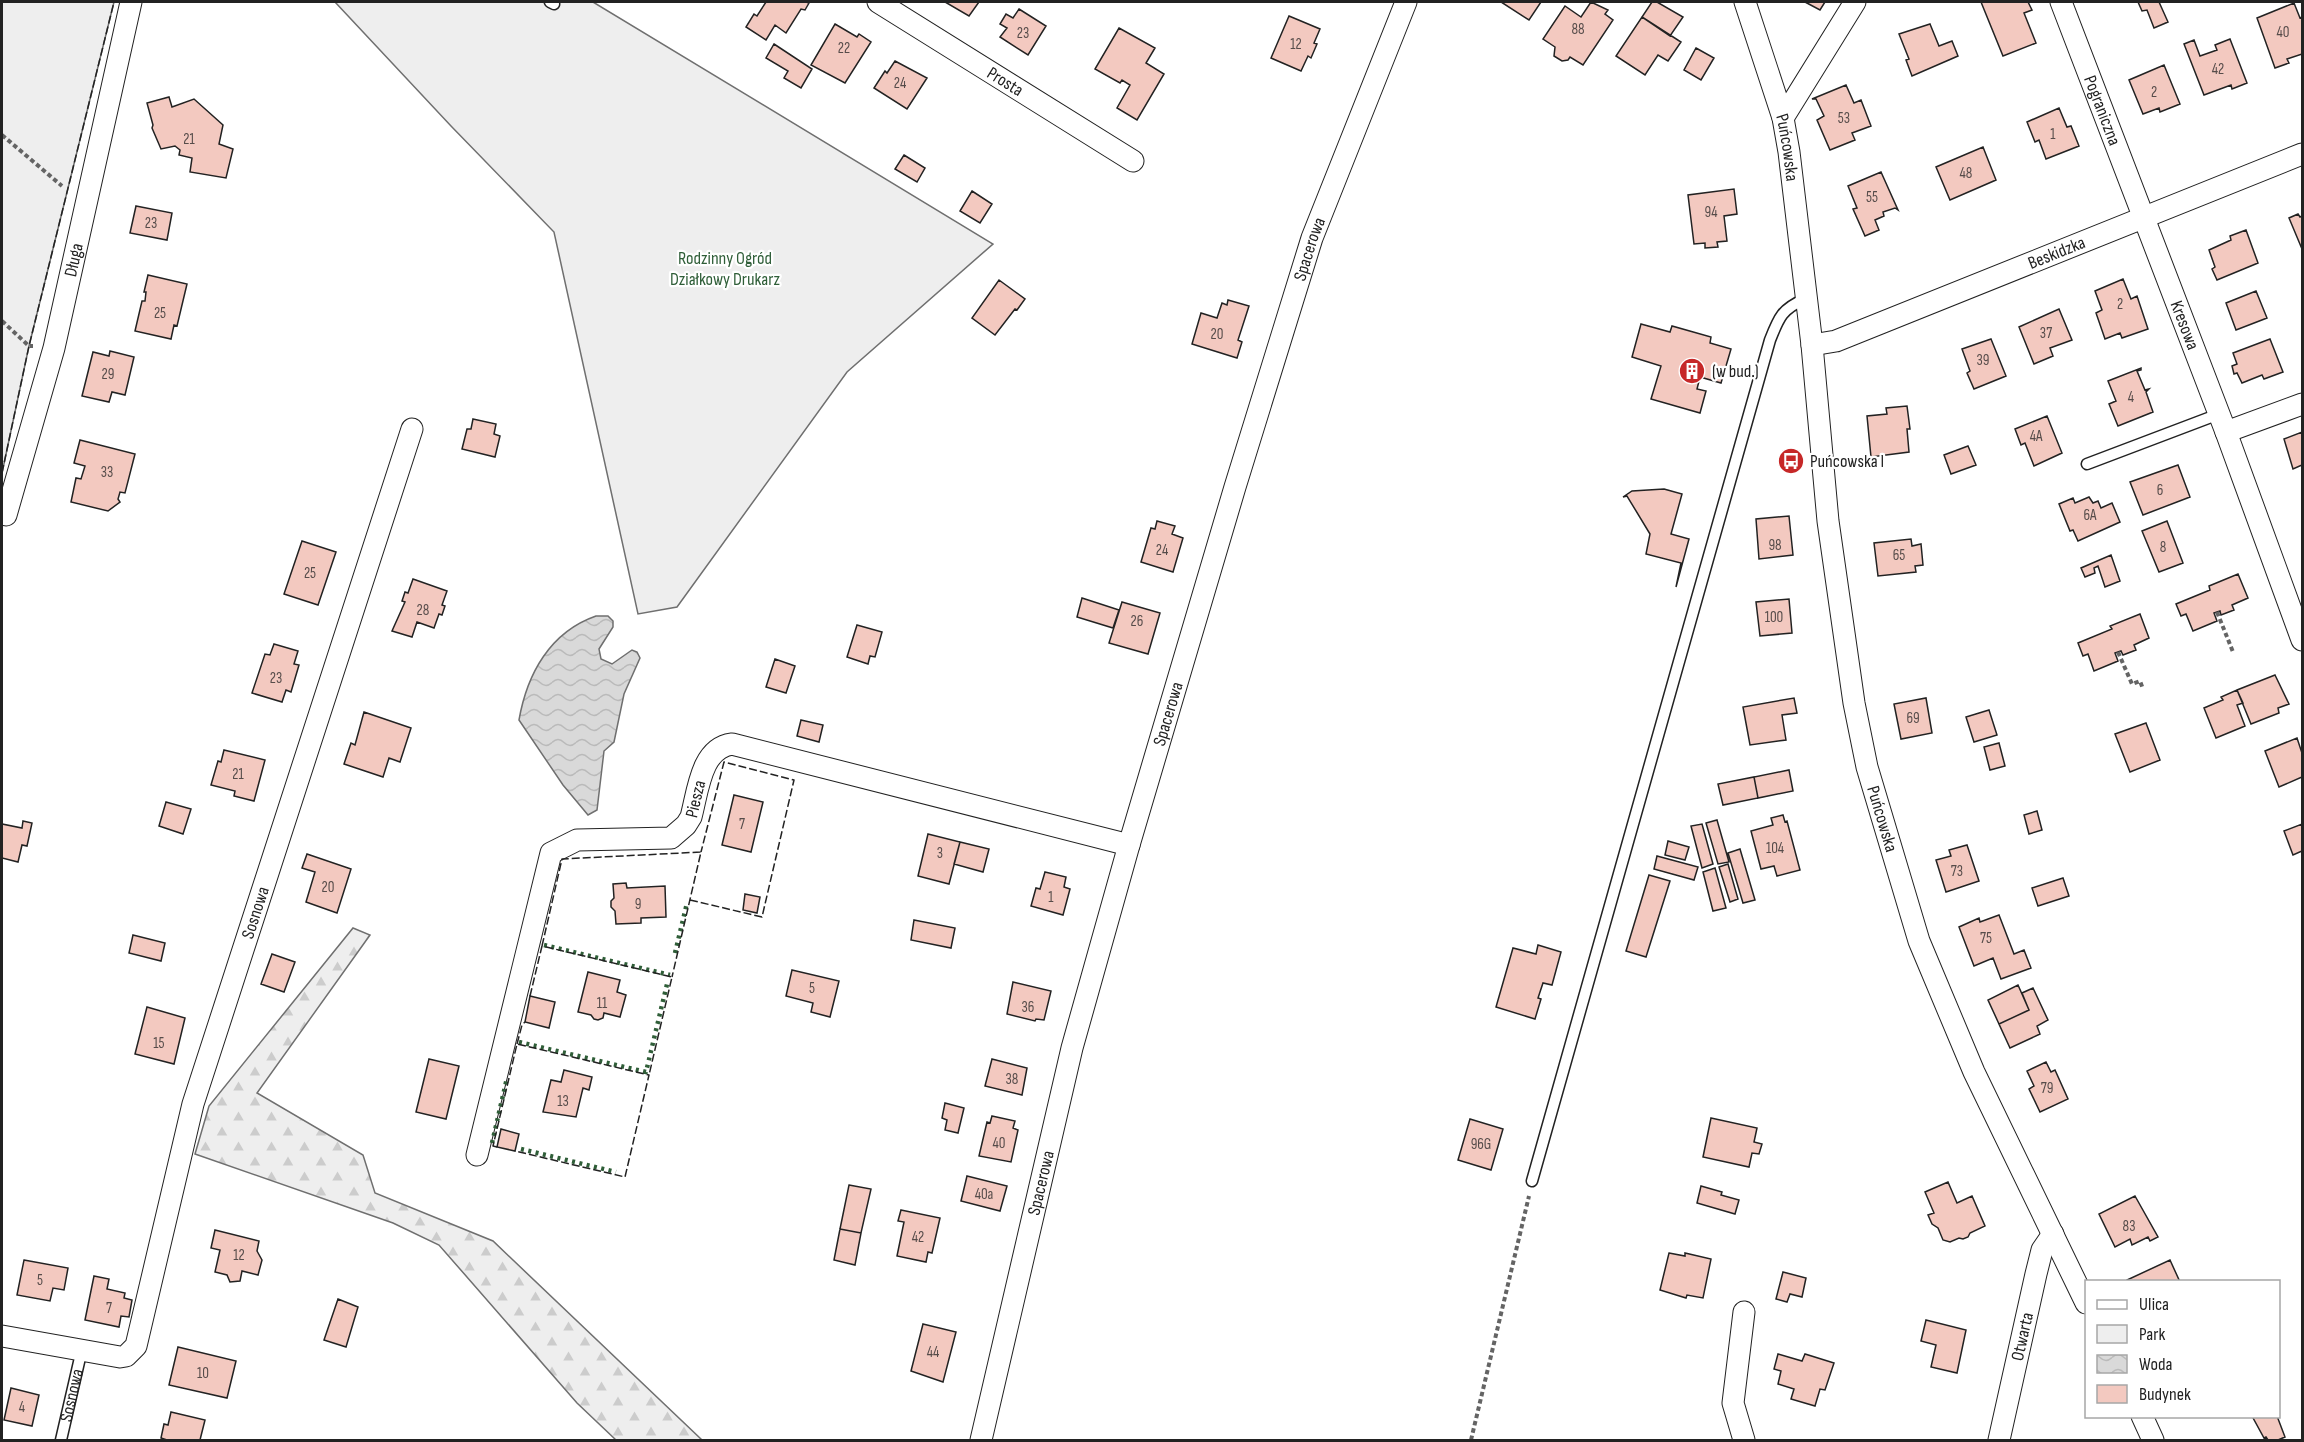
<svg xmlns="http://www.w3.org/2000/svg" width="2304" height="1442" font-family="'Sofia Sans Condensed',sans-serif">
	<defs>
		<pattern id="forest-firs" width="22" height="20" patternUnits="userSpaceOnUse" patternTransform="scale(1.5)"><rect width="22" height="20" fill="#eee"/><path d="M5 1l3.5 6h-7zM16 11l3.5 6h-7z" fill="#ccc"/></pattern>
		<pattern id="water-waves" width="16" height="10" patternUnits="userSpaceOnUse" patternTransform="scale(1.5)"><rect width="16" height="10" fill="#d9d9d9"/><path d="M0 5q4-4 8 0t8 0" fill="none" stroke="#bababa"/></pattern>
	</defs>
	<rect width="100%" height="100%" fill="#fff"/>
	<!-- green -->
	<path fill="#eee" stroke="#6f6f6f" stroke-width="1.5" d="M2,2H114L29,346L2,473Z
		M335,2H593L993,244L847,372L677,607L638,614L554,232L451,126Z"/>
	<!-- forest -->
	<path fill="url(#forest-firs)" stroke="#6f6f6f" stroke-width="1.5" d="M353,928L370,935L257,1093L363,1155L375,1193L493,1241L702,1440H616L577,1403L439,1245L393,1223L195,1154L209,1106Z"/>
	<!-- water -->
	<path fill="url(#water-waves)" stroke="#6f6f6f" stroke-width="1.5" d="M596,616H608L613,621V627L599,649L601,659L612,664L632,650L637,652L640,658L624,694L614,742L604,751L597,810L588,815L563,785L519,720C527,674 550,632 596,616Z"/>
	<!-- building -->
	<path fill="#f3c9c0" stroke="#222" stroke-width="1.5" d="M766,2H806L809,3L805,10L801,9L786,33L775,25L766,40L746,27L754,14L757,16Z
		M945,2H979L969,16Z
		M1501,2H1541L1529,20Z
		M1591,2L1608,10L1605,14L1613,20L1583,65L1570,57L1568,60L1562,61L1554,56L1555,47L1543,39L1565,6L1581,17Z
		M1652,2H1657L1683,17L1670,36L1642,17Z
		M1805,2H1825L1820,10Z
		M1981,2H2028L2032,10L2024,13L2036,43L2003,56Z
		M2138,2H2159L2168,22L2154,28L2147,10L2142,11Z
		M2294,3L2300,18L2302,17V55V54L2287,59L2289,63L2275,68L2257,18Z
		M1019,9L1046,26L1028,55L1000,37L1007,28L1000,24L1006,14L1013,18Z
		M1289,16L1320,29L1314,43L1317,44L1311,58L1308,56L1301,71L1271,58Z
		M1642,17L1681,42L1668,61L1658,55L1645,75L1616,56Z
		M835,24L857,37L859,34L871,42L845,83L811,65Z
		M1930,24L1939,46L1952,41L1958,56L1912,76L1906,60L1909,59L1899,34Z
		M1119,28L1155,48L1146,63L1164,74L1137,120L1117,108L1130,85L1122,80L1120,83L1095,69Z
		M2230,39L2247,83L2232,89L2231,85L2204,95L2184,44L2194,40L2200,56L2217,50L2215,45Z
		M774,44L812,69L801,88L784,78L788,71L766,58Z
		M1696,48L1714,58L1701,80L1684,70Z
		M895,61L927,78L907,109L874,88L885,71L887,73Z
		M2164,65L2180,104L2160,112L2159,108L2143,114L2129,80Z
		M1846,85L1854,103L1861,100L1871,126L1852,133L1855,140L1830,150L1817,120L1824,116L1816,99H1812Z
		M169,97L172,107L194,99L223,125L219,144L233,149L226,178L190,172L192,158L179,155L180,150L175,146L161,149L152,128L153,125L147,103Z
		M2059,108L2067,127L2071,126L2079,146L2046,159L2039,140L2035,142L2027,122Z
		M1983,147L1996,180L1950,200L1936,167Z
		M904,155L925,168L917,182L895,169Z
		M1881,172L1898,210L1895,208L1883,212L1884,216L1875,220L1879,230L1865,236L1853,209L1857,208L1848,186Z
		M1734,189L1737,214L1724,216L1727,241L1717,242L1718,247L1705,248V243L1694,244L1688,195Z
		M972,191L992,204L980,223L960,211Z
		M136,206L172,213L167,240L130,233Z
		M2298,214L2300,217L2302,216V249L2289,218Z
		M2246,230L2258,263L2217,280L2212,269L2215,267L2209,250L2231,240L2230,236Z
		M148,275L187,284L177,326L174,325L171,339L135,331L142,301H145L146,292H144Z
		M2123,279L2131,299L2137,296L2148,329L2122,338L2120,333L2105,339L2096,313L2102,310L2095,291Z
		M999,280L1025,299L1017,310L1015,309L995,335L972,318Z
		M2256,291L2267,318L2236,330L2226,303Z
		M1228,300L1249,306L1238,340L1242,342L1237,358L1192,344L1201,313L1217,318L1222,303L1227,305Z
		M2059,309L2072,340L2050,348L2053,356L2034,364L2019,327Z
		M1641,324L1670,332L1672,326L1711,337L1710,343L1731,349L1721,383L1700,377L1697,389L1706,391L1700,413L1651,399L1661,366L1632,357Z
		M1991,339L2006,376L1974,389L1967,373L1970,371L1962,349Z
		M2270,339L2283,372L2264,379L2262,375L2242,383L2237,373L2234,374L2232,366L2237,364L2233,353Z
		M110,351L134,357L125,395L112,392L109,402L82,396L93,352L109,356Z
		M2141,368V370L2137,371L2145,390L2149,389L2146,392L2153,412L2118,426L2109,404L2116,401L2108,381Z
		M1907,406L1910,429H1907L1909,452L1871,457L1867,416L1887,414L1886,408Z
		M2047,416L2062,453L2034,466L2025,443L2021,445L2015,429Z
		M473,419L496,424L494,434L500,436L495,457L462,449L467,429H471Z
		M2302,432V465L2293,469L2284,439Z
		M80,440L135,454L125,493L120,492L118,499L120,502L108,511L71,502L76,478L81,479L85,466L74,463Z
		M1968,446L1976,465L1951,474L1944,455Z
		M2178,465L2190,497L2143,515L2130,482Z
		M1664,489L1682,494L1671,534L1689,539L1676,587L1681,563L1646,554L1650,534L1627,496L1623,497L1632,491Z
		M2089,497L2093,503L2098,501L2101,508L2112,503L2120,522L2078,541L2073,530L2070,531L2059,504L2073,498L2075,503Z
		M1789,516L1793,555L1759,559L1756,519Z
		M1157,521L1175,526L1172,534L1183,538L1173,572L1141,562L1151,528L1155,529Z
		M2167,521L2183,563L2159,572L2142,531Z
		M1911,539L1912,546L1921,544L1923,565L1915,566L1916,572L1878,576L1874,543Z
		M302,541L336,552L318,605L284,594Z
		M2111,555L2120,581L2105,587L2098,566L2094,568L2095,573L2085,577L2081,568Z
		M2238,574L2248,598L2232,605L2234,610L2221,615L2220,611L2214,613L2217,621L2193,631L2186,614L2181,616L2176,604L2210,590L2209,586Z
		M413,579L447,591L442,605L445,606L442,615L439,614L434,628L417,622L412,637L392,631L405,602L402,601L405,592L408,593Z
		M1082,598L1119,610L1113,628L1077,617Z
		M1789,599L1792,633L1760,636L1756,602Z
		M1122,602L1160,613L1148,654L1109,643Z
		M2140,614L2149,638L2134,645L2136,650L2123,655L2121,651L2115,653L2118,661L2094,671L2088,654L2083,656L2078,643L2112,629L2110,626Z
		M857,625L882,632L875,657L870,656L868,664L847,657Z
		M274,644L298,651L294,664L299,665L291,692L286,690L282,702L252,693L265,654L270,655Z
		M775,659L795,666L786,693L766,687Z
		M2275,675L2289,704L2278,708L2279,713L2251,724L2237,690Z
		M2237,690L2243,703L2237,705L2245,726L2216,738L2204,708L2223,700L2221,697Z
		M1794,698L1797,713L1782,715L1786,740L1750,745L1743,707Z
		M1926,698L1932,733L1901,739L1894,704Z
		M1989,710L1997,735L1974,742L1966,717Z
		M364,712L411,728L400,762L389,758L383,777L344,764L351,743L355,745Z
		M801,720L823,725L819,742L797,736Z
		M2146,723L2160,760L2130,772L2115,734Z
		M2297,738L2302,753V777L2279,787L2265,751Z
		M1999,743L2005,766L1990,770L1984,747Z
		M224,750L265,760L254,801L234,796L235,791L211,785L218,761L221,762Z
		M1789,770L1793,791L1758,798L1754,777Z
		M1754,777L1758,798L1723,805L1718,784Z
		M734,795L763,802L751,852L722,845Z
		M166,802L191,809L183,834L159,826Z
		M2037,811L2042,830L2029,834L2024,815Z
		M1783,815L1785,822L1787,821L1800,870L1777,876L1774,866L1761,869L1751,831L1773,825L1771,818Z
		M1717,820L1729,862L1718,864L1706,823Z
		M23,821L32,823L27,846L22,845L18,862L2,858V824L22,828Z
		M1702,824L1713,864L1702,868L1691,826Z
		M2302,824V851L2293,855L2284,831Z
		M928,834L960,842L949,884L918,876Z
		M1668,841L1689,847L1685,860L1665,855Z
		M960,842L989,849L983,872L954,864Z
		M1967,845L1979,881L1946,892L1936,860L1951,856L1949,850Z
		M1740,849L1755,900L1743,903L1728,853Z
		M307,854L351,869L337,913L306,902L315,872L302,868Z
		M1657,856L1698,867L1694,880L1654,869Z
		M1728,864L1738,899L1730,902L1719,867Z
		M1715,868L1726,908L1713,911L1703,872Z
		M1045,872L1066,877L1064,887L1070,889L1063,915L1031,906L1036,888L1040,889Z
		M1649,875L1670,881L1646,957L1626,951Z
		M2063,878L2069,896L2038,906L2032,888Z
		M626,883L627,888L665,886L666,917L641,918V923L616,924L615,911L611,907V901L614,898L613,884Z
		M745,894L760,897L757,913L743,910Z
		M1999,915L2014,954L2024,950L2031,968L2001,979L1993,958L1974,966L1959,927L1979,918L1980,922Z
		M914,920L955,928L951,948L911,940Z
		M133,935L165,943L161,961L129,953Z
		M1538,945L1561,952L1552,985L1543,983L1538,998L1541,999L1535,1019L1496,1007L1513,948L1536,954Z
		M272,954L295,962L284,992L261,984Z
		M792,970L839,981L830,1017L811,1012L813,1003L786,996Z
		M588,972L620,980L617,992L626,995L620,1017L604,1013L603,1018L598,1020L594,1019L591,1015L578,1012Z
		M1013,982L1051,991L1044,1020L1036,1019L1035,1021L1007,1014Z
		M2018,985L2029,1010L1999,1024L1988,1000Z
		M2033,988L2048,1020L2037,1026L2040,1034L2010,1048L1999,1024L2029,1010L2022,993Z
		M530,996L555,1002L549,1028L525,1022Z
		M147,1007L185,1018L174,1064L135,1054Z
		M429,1059L459,1066L446,1119L416,1112Z
		M992,1059L1027,1068L1022,1095L985,1086Z
		M2046,1062L2051,1072L2055,1070L2068,1099L2040,1112L2029,1089L2034,1086L2027,1071Z
		M564,1070L592,1077L589,1090L583,1088L576,1117L543,1112L551,1080L561,1082Z
		M945,1103L964,1108L958,1133L945,1130L947,1120L942,1118Z
		M992,1116L1015,1121L1013,1128L1018,1130L1011,1162L979,1156L987,1122L990,1123Z
		M1711,1118L1757,1128L1754,1142L1762,1144L1759,1154L1752,1153L1749,1167L1703,1157Z
		M1470,1119L1503,1129L1491,1170L1458,1160Z
		M501,1129L519,1134L515,1151L497,1147Z
		M967,1176L1007,1186L1000,1211L961,1201Z
		M1948,1182L1957,1203L1972,1196L1985,1226L1970,1233L1968,1237L1963,1239L1959,1238L1950,1242L1943,1240L1938,1228L1932,1224L1928,1215L1934,1213L1925,1192Z
		M849,1185L871,1189L861,1233L840,1229Z
		M1701,1186L1722,1192L1721,1195L1739,1200L1735,1214L1697,1203Z
		M2135,1196L2158,1237L2150,1241L2148,1237L2132,1245L2130,1239L2115,1247L2099,1214Z
		M901,1210L940,1218L932,1253L928,1252L926,1262L897,1256L904,1222L898,1221Z
		M840,1229L861,1233L855,1265L834,1260Z
		M215,1230L259,1241L257,1251L262,1260L258,1275L242,1271L240,1281L230,1282L227,1275L215,1272L220,1250L211,1248Z
		M1669,1253L1685,1256V1253L1711,1259L1703,1298L1687,1295L1686,1298L1660,1290Z
		M24,1260L68,1268L64,1290L53,1288L50,1301L17,1295Z
		M2170,1260L2180,1282H2127V1280Z
		M1783,1272L1806,1278L1802,1297L1790,1294L1787,1302L1776,1299Z
		M94,1276L109,1279L107,1289L125,1293L124,1298L132,1300L129,1317L121,1316L119,1327L85,1320Z
		M338,1299L358,1307L346,1347L324,1340Z
		M1926,1320L1966,1330L1957,1373L1931,1367L1936,1345L1921,1341Z
		M923,1324L956,1332L943,1382L911,1371Z
		M178,1347L236,1361L227,1398L169,1385Z
		M1778,1354L1802,1361L1805,1354L1834,1363L1825,1390L1820,1389L1815,1406L1791,1399L1794,1389L1778,1384L1781,1371L1774,1369Z
		M11,1388L39,1395L32,1426L4,1420Z
		M171,1412L205,1420L200,1440H167L161,1438L164,1424L168,1425Z
		M2252,1416H2277L2285,1437L2278,1440H2268L2266,1437L2264,1438Z"/>
	<g fill="none" stroke-linecap="round" stroke-linejoin="round">
		<!-- lane casing -->
		<g stroke="#222" stroke-width="13">
			<g id="lane">
				<path d="M550,2L554,4"/>
				<path d="M2087,464L2219,414"/>
				<path d="M1532,1181L1770,340C1779,317 1782,309 1805,299"/>
				<path id="s1" d="M61,1440L82,1349"/>
			</g>
		</g>
		<!-- street casing -->
		<g stroke="#222" stroke-width="23">
			<g id="street">
				<path id="s2" d="M878,2L1133,161"/>
				<path id="s3" d="M1745,2L1783,118L1789,152L1812,345L1828,521L1854,703L1867,767L1919,941L1974,1072L2086,1303"/>
				<path id="s4" d="M2061,2L2226,432L2302,640"/>
				<path d="M1783,118L1855,2"/>
				<path id="s5" d="M1812,345L1836,341L2302,154"/>
				<path d="M2226,432L2302,404"/>
				<path id="s6" d="M6,515L54,348L131,2"/>
				<path id="s7" d="M477,1155L551,853L577,840L671,838L686,825L691,817C698,791 701,748 732,744L1129,845"/>
				<path id="s8" d="M2,1336L120,1357L126,1356L136,1346L193,1104L412,429"/>
				<path d="M2142,1416L2153,1440"/>
				<path id="s9" d="M981,1440L1072,1048L1129,845L1235,487L1312,238L1406,2"/>
				<path d="M1744,1440L1733,1403L1744,1312"/>
				<path id="s10" d="M1999,1440L2036,1274L2042,1250L2053,1234"/>
			</g>
		</g>
		<!-- path -->
		<path stroke="#646464" stroke-width="4" stroke-dasharray="4.5 3" stroke-linecap="butt" d="M2,135L62,186
			M2,321L29,346H33
			M2217,612L2233,652
			M2118,652L2132,684L2140,681L2143,689
			M1471,1440L1529,1196"/>
		<!-- lane -->
		<use href="#lane" stroke="#fff" stroke-width="10"/>
		<!-- street -->
		<use href="#street" stroke="#fff" stroke-width="21"/>
		<!-- hedge -->
		<path stroke="#2f5e38" stroke-width="4.5" stroke-dasharray="3 4.5" stroke-linecap="butt" d="M544,945L670,975
			M675,953L687,903
			M519,1042L646,1072L668,980
			M492,1143L507,1078
			M521,1149L616,1172"/>
		<!-- fence -->
		<path stroke="#222" stroke-width="1.5" stroke-dasharray="8 3" stroke-linecap="butt" d="M2,473L29,346L114,2
			M690,900L762,917L794,780L724,762L701,852
			M542,946L562,859L701,852L672,977
			M530,996L542,946L672,977L649,1075
			M517,1044L522,1025L525,1022
			M497,1147L493,1146L517,1044L649,1075L625,1177L515,1151"/>
	</g>
	<!-- icons -->
	<defs>
		<g id="building-disc" transform="scale(1.35)"><circle r="9.5" fill="#c62828" stroke="#fff"/><path d="M-4-6H4V6H1V3H-1V6H-4ZM-2.5-4.3h1.7v1.8h-1.7ZM.8-4.3h1.7v1.8H.8ZM-2.5-1h1.7V.8h-1.7ZM.8-1h1.7V.8H.8Z" fill="#fff"/></g>
		<g id="bus-disc" transform="scale(1.35)"><circle r="9.5" fill="#c62828" stroke="#fff"/><path d="M-5-6H5V4H4V6H2V4H-2V6H-4V4H-5ZM-3.5-4V0h7V-4ZM-3.5 1.2v1.5H-2V1.2ZM2 1.2v1.5H3.5V1.2Z" fill="#fff"/></g>
	</defs>
	<g fill-rule="evenodd">
		<use href="#building-disc" x="1692" y="371"/>
		<use href="#bus-disc" x="1791" y="461"/>
	</g>
	<g text-anchor="middle" stroke-width="4.5" stroke-linejoin="round" paint-order="stroke">
		<!-- number labels -->
		<g font-size="15" fill="#564c4a">
			<text x="1578" y="34">88</text>
			<text x="2283" y="37">40</text>
			<text x="1023" y="38">23</text>
			<text x="1296" y="49">12</text>
			<text x="844" y="53">22</text>
			<text x="2218" y="74">42</text>
			<text x="900" y="88">24</text>
			<text x="2154" y="97">2</text>
			<text x="1844" y="123">53</text>
			<text x="2053" y="139">1</text>
			<text x="189" y="144">21</text>
			<text x="1966" y="178">48</text>
			<text x="1872" y="202">55</text>
			<text x="1711" y="217">94</text>
			<text x="151" y="228">23</text>
			<text x="2120" y="309">2</text>
			<text x="160" y="318">25</text>
			<text x="2046" y="338">37</text>
			<text x="1217" y="339">20</text>
			<text x="1983" y="365">39</text>
			<text x="108" y="379">29</text>
			<text x="2131" y="402">4</text>
			<text x="2036" y="441">4A</text>
			<text x="107" y="477">33</text>
			<text x="2160" y="495">6</text>
			<text x="2090" y="520">6A</text>
			<text x="1775" y="550">98</text>
			<text x="2163" y="552">8</text>
			<text x="1162" y="555">24</text>
			<text x="1899" y="560">65</text>
			<text x="310" y="578">25</text>
			<text x="423" y="615">28</text>
			<text x="1774" y="622">100</text>
			<text x="1137" y="626">26</text>
			<text x="276" y="683">23</text>
			<text x="1913" y="723">69</text>
			<text x="238" y="779">21</text>
			<text x="742" y="829">7</text>
			<text x="1775" y="853">104</text>
			<text x="940" y="858">3</text>
			<text x="1957" y="876">73</text>
			<text x="328" y="892">20</text>
			<text x="1051" y="902">1</text>
			<text x="638" y="909">9</text>
			<text x="1986" y="943">75</text>
			<text x="812" y="993">5</text>
			<text x="602" y="1008">11</text>
			<text x="1028" y="1012">36</text>
			<text x="159" y="1048">15</text>
			<text x="1012" y="1084">38</text>
			<text x="2047" y="1093">79</text>
			<text x="563" y="1106">13</text>
			<text x="999" y="1148">40</text>
			<text x="1481" y="1149">96G</text>
			<text x="984" y="1199">40a</text>
			<text x="2129" y="1231">83</text>
			<text x="918" y="1242">42</text>
			<text x="239" y="1260">12</text>
			<text x="40" y="1285">5</text>
			<text x="109" y="1313">7</text>
			<text x="933" y="1357">44</text>
			<text x="203" y="1378">10</text>
			<text x="22" y="1412">4</text>
		</g>
		<!-- street labels -->
		<g font-size="18" fill="#222" stroke="#fff">
			<text dy="6" stroke="none"><textPath href="#s2" startOffset="150">Prosta</textPath></text>
			<text dy="6" stroke="none"><textPath href="#s4" startOffset="116">Pograniczna</textPath></text>
			<text dy="6" stroke="none"><textPath href="#s3" startOffset="152">Puńcowska</textPath></text>
			<text dy="6" stroke="none"><textPath href="#s9" startOffset="1236">Spacerowa</textPath></text>
			<text dy="6" stroke="none"><textPath href="#s5" startOffset="262">Beskidzka</textPath></text>
			<text dy="6" stroke="none"><textPath href="#s6" startOffset="264">Długa</textPath></text>
			<text dy="6" stroke="none"><textPath href="#s4" startOffset="346">Kresowa</textPath></text>
			<text dy="6" stroke="none"><textPath href="#s9" startOffset="750">Spacerowa</textPath></text>
			<text dy="6" stroke="none"><textPath href="#s7" startOffset="482">Piesza</textPath></text>
			<text dy="6" stroke="none"><textPath href="#s3" startOffset="831">Puńcowska</textPath></text>
			<text dy="6" stroke="none"><textPath href="#s8" startOffset="590">Sosnowa</textPath></text>
			<text dy="6" stroke="none"><textPath href="#s9" startOffset="264">Spacerowa</textPath></text>
			<text dy="6" stroke="none"><textPath href="#s10" startOffset="106">Otwarta</textPath></text>
			<text dy="6" stroke="none"><textPath href="#s1" startOffset="46">Sosnowa</textPath></text>
		</g>
		<!-- park labels -->
		<g font-size="18" fill="#2f5e38" stroke="#fff">
			<text x="725" y="264">Rodzinny Ogród<tspan x="725" dy="21">Działkowy Drukarz</tspan></text>
		</g>
		<!-- poi labels -->
		<g font-size="18" fill="#222" stroke="#fff" text-anchor="start">
			<text x="1712" y="377">(w bud.)</text>
			<text x="1810" y="467">Puńcowska I</text>
		</g>
	</g>
	<!-- border -->
	<rect width="2304" height="1442" fill="none" stroke="#222222" stroke-width="6"/>
	<!-- legend -->
	<rect x="2085" y="1280" width="195" height="138" fill="#ffffff" stroke="#a7a7a7" stroke-width="1.5"/>
	<rect x="2097" y="1300" width="30" height="9" fill="#ffffff" stroke="#a7a7a7" stroke-width="1.5"/>
	<text x="2139" y="1310" font-size="18" fill="#222222">Ulica</text>
	<rect x="2097" y="1325" width="30" height="18" fill="#eeeeee" stroke="#a7a7a7" stroke-width="1.5"/>
	<text x="2139" y="1340" font-size="18" fill="#222222">Park</text>
	<rect x="2097" y="1355" width="30" height="18" fill="url(#water-waves)" stroke="#a7a7a7" stroke-width="1.5"/>
	<text x="2139" y="1370" font-size="18" fill="#222222">Woda</text>
	<rect x="2097" y="1385" width="30" height="18" fill="#f3c9c0" stroke="#a7a7a7" stroke-width="1.5"/>
	<text x="2139" y="1400" font-size="18" fill="#222222">Budynek</text>
</svg>
